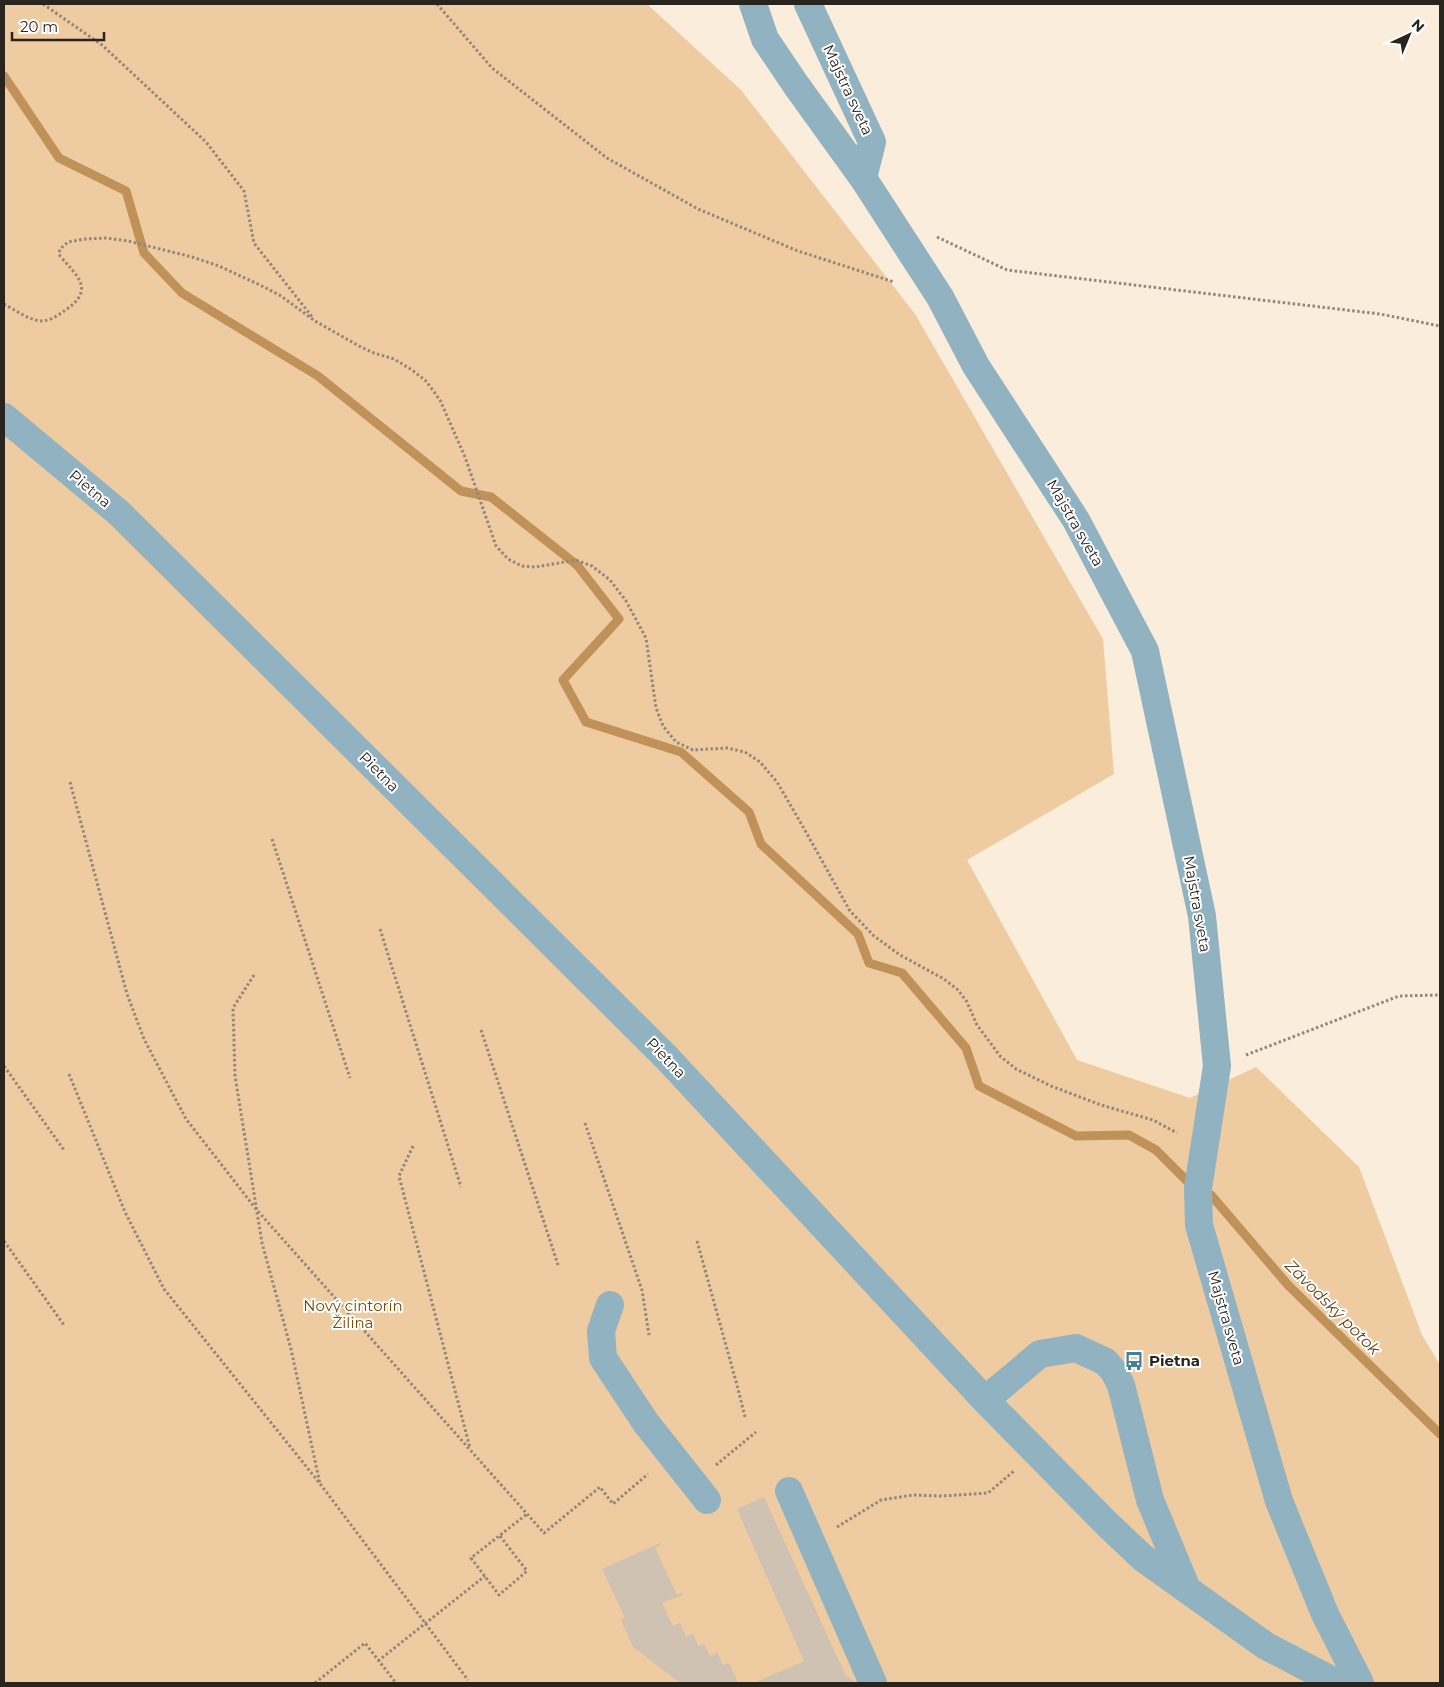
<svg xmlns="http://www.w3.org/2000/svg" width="1444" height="1687" font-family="Montserrat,sans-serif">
	<rect width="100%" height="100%" fill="#fbeddc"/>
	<!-- green -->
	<path fill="#eecba1" d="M4,4H647L741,90L915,314L1103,639L1114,774L967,860L1077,1060L1190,1098L1256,1067L1359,1167L1422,1335L1440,1365V1683H4Z"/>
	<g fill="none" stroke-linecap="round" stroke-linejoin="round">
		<!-- stream -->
		<path stroke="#c09259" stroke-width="9" d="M4,76L59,158L126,191L144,253L182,293L318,376L461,491L491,497L577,565L619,619L563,680L586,722L681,752L749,812L761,844L858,934L869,963L902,973L966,1048L979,1086L1076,1136L1129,1135L1156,1150L1189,1183L1211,1195L1288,1285L1440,1434"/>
	</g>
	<!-- building -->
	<path fill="#d0c2b2" d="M764,1497L845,1674L856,1683H754L804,1661L737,1509Z
		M660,1543V1545L655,1548L677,1595L682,1593L683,1595L662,1603L673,1626L680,1623L686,1637L693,1633L698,1646L704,1644L710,1656L717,1652L723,1665L729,1663L738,1683H680L633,1647L621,1620L625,1618L602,1569Z"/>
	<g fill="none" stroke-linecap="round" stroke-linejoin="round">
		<!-- path -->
		<path stroke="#91877c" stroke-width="3" stroke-dasharray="2.5 2.5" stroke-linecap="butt" d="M43,4L102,45L206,142L244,191L254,243L313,318
			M437,4L492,68L607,158L698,209L798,251L894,282
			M937,237L1007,270L1380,314L1440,326
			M4,304C15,310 30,321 43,321C52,320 60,314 67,309C95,289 77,276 60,256L59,252L61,248L68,242L85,239L106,238L128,241L192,257L219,266L262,286L281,296L315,321L359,346L374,353L394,359L412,370L426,381L440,400L465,457L496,546L508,559L522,566L536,567L576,560L592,566L610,580L626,601L646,638L656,708L663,726L676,742L693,750L727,748L745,752L760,762L777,782L802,825L850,911L874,936L900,955L944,979L958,990L967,1002L977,1025L1000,1056L1016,1069L1051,1086L1101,1105L1153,1120L1177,1133
			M70,782L127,994L144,1039L186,1119L256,1209L544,1533L600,1487L613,1504L648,1474
			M272,839L350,1078
			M380,929L461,1187
			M254,975L233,1008L235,1076L262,1243L291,1349L320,1484
			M481,1030L558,1265
			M1246,1055L1399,996L1440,995
			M4,1066L64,1150
			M69,1074L125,1212L164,1289L321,1485L468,1680
			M585,1123L642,1290L649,1335
			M413,1146L399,1176L470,1448
			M4,1241L64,1325
			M697,1241L737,1385L745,1417
			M716,1465L756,1432
			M837,1527L881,1500L913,1495L942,1496L988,1493L1014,1471
			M500,1536L527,1571L499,1595L471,1558L527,1514
			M378,1661L485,1576
			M315,1683L365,1643L396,1683"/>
		<!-- minor -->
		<path stroke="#91b3c1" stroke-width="28" d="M753,4L765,39L796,85L863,178
			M808,4L872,142L863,178L940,297L976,366L1076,520L1145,651L1202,916L1217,1066L1198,1188L1199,1225L1279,1501L1325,1614L1360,1683
			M4,417L119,513L667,1058L985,1400L1107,1524L1143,1558L1266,1646L1337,1683
			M610,1305L601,1331L603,1358L646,1423L707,1500
			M985,1400L1040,1354L1076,1348L1106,1362L1115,1373L1121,1385L1150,1500L1187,1589
			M789,1491L873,1683"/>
	</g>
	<!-- icons -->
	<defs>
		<g id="bus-bare" transform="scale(1.5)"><path d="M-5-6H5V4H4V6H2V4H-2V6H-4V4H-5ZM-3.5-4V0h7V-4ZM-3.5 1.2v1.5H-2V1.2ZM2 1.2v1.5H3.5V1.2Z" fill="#448197" stroke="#fff" stroke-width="2.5" paint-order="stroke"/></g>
	</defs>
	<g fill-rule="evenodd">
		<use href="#bus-bare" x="1134" y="1361"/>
	</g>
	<g text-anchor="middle" stroke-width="4" stroke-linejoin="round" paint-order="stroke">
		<!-- street labels -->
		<g font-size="15" fill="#29241e" stroke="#fff">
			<text transform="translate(848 90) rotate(65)" y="5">Majstra sveta</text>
			<text transform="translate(90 489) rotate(40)" y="5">Pietna</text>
			<text transform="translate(1075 523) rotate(60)" y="5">Majstra sveta</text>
			<text transform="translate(379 772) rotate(45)" y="5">Pietna</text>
			<text transform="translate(1197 904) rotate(80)" y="5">Majstra sveta</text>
			<text transform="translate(666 1058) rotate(46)" y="5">Pietna</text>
			<text transform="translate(1226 1318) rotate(74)" y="5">Majstra sveta</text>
		</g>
		<!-- park labels -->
		<g font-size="15" fill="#794c00" stroke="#fff">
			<text x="353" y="1311">Nový cintorín<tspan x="353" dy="17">Žilina</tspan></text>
		</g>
		<!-- poi labels -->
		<g font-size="15" font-weight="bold" fill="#29241e" stroke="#fff" text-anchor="start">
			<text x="1149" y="1366">Pietna</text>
		</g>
		<!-- water labels -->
		<g font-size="16" font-style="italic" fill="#654519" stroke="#fff">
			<text transform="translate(1333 1307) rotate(45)" y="6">Závodský potok</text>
		</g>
	</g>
	<!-- border -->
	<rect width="1444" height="1687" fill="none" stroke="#29241e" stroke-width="10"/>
	<!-- north arrow -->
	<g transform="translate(1409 35) rotate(44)" stroke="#ffffff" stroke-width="4" paint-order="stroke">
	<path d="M0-4L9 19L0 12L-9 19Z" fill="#29241e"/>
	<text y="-8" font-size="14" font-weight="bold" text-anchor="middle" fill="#29241e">N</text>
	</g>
	<!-- scale -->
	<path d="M12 32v8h92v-8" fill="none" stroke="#29241e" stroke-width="2.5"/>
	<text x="20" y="32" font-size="15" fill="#29241e" stroke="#ffffff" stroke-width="4" paint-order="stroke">20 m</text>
</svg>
